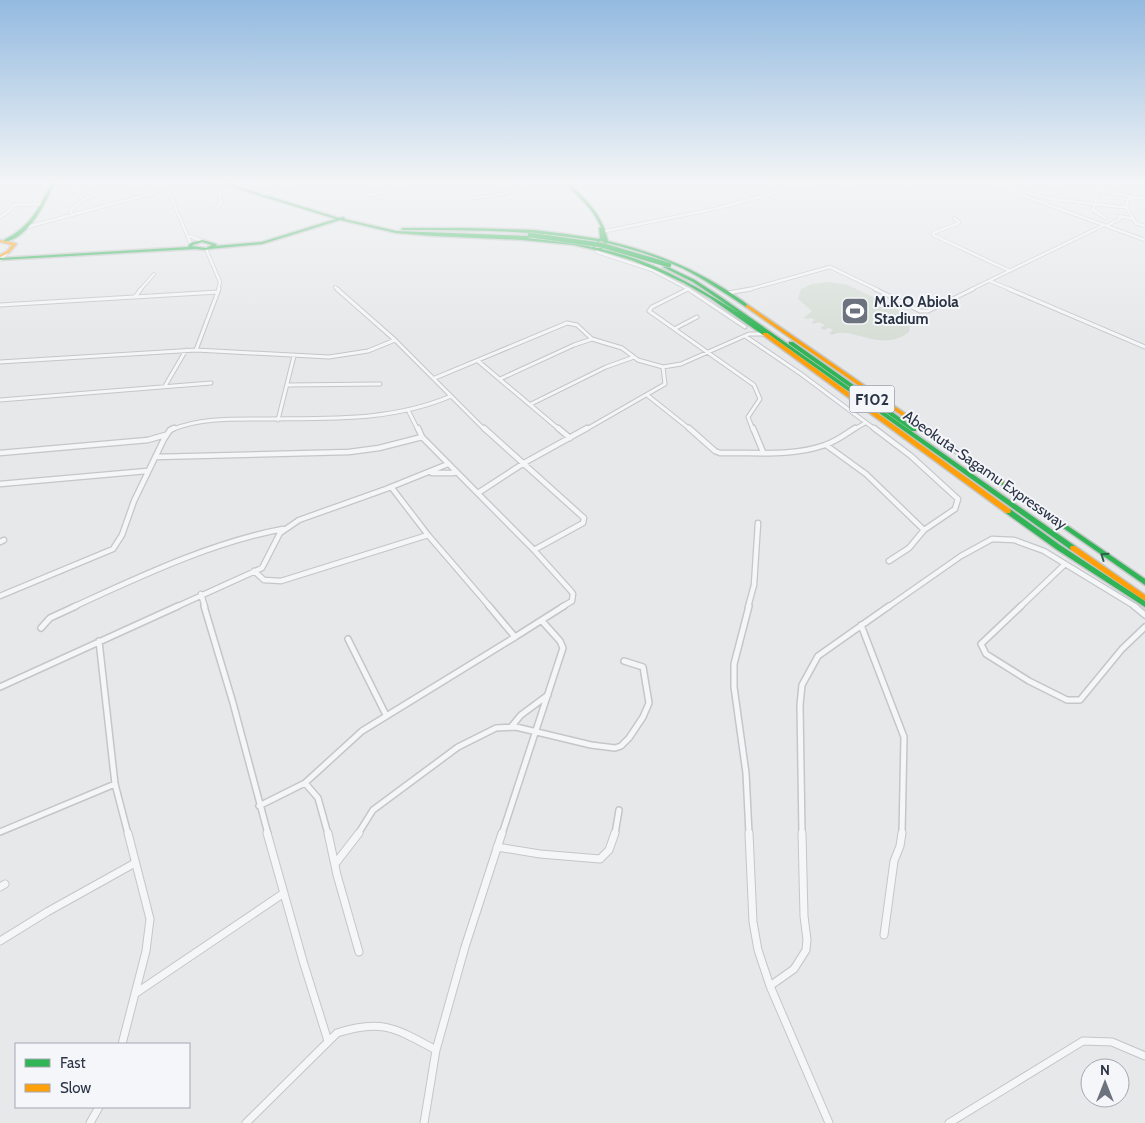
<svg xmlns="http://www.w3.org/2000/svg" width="1145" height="1123" font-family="Cabin,sans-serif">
	<rect width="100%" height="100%" fill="#e6e8ea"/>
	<!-- green -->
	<path fill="#d6ded6" d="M828,282L848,285L897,309C906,315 912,321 909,332C881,354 852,325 832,335L829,333L833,330L829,328L824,330L820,328L825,325L819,322L814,324L811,322L815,320L811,318L807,319L804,318L812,311L798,299L801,289L812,284Z"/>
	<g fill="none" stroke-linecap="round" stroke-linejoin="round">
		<!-- street-far4 casing -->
		<g stroke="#c4c6c8" stroke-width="4">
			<path id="street-far4" d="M348,181L371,195L417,182
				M722,181L727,188
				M755,181L758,184
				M778,181L788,189
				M983,181L1145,240
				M1019,181L1027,185
				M1088,181L1098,190L1093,210L1105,218
				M1109,181L1110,192
				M1138,181L1145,194
				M0,184L9,181
				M953,184L954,181
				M166,186L191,244
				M832,187L911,185L917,184L919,181
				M1012,189L1051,199L1121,207H1126L1128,199L1145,197
				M1098,190L1133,197
				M76,191L90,181
				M124,191L154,181
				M51,192L79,191L78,194L83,200L71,210V215
				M262,194L310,181
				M475,198L502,194L548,181
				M1053,199L1057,190L1067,185L1057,181
				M83,200L96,194L103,185
				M1126,207L1136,223L1145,226
				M217,208L221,202L219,186L221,182
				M0,217L9,211L13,205L42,204
				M954,218L959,222L957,224L933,233V235L1010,271
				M1106,226L1120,219L1119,216L1134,219
				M27,227L157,192L166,187V181
				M606,231L719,208L788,189L808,186L810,185L809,181
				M190,236L202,241
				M206,249L220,282L218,290
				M597,252L652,270L690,290
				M0,260L7,253
				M990,281L1012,290
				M335,287L339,290
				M140,290L154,274
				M685,290L688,289
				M747,290L830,267L878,290
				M970,290L1104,225"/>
		</g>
		<!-- street-far3 casing -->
		<g stroke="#c4c6c8" stroke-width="5">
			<path id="street-far3" d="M337,289L395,340
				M688,289L745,327
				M688,289L652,307L649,311L754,385L760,399L748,417L753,430
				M875,289L920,311H928L973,289
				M1009,289L1145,347
				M728,293L751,289
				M135,297L141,289
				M0,305L218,292
				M676,328L697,317
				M745,336L801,374L876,430
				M196,350L219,289
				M478,361L560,430
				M0,362L196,350L329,357L368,351L395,340L485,430
				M435,378L567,323L577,325L592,339L622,348L638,360L663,367L681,364L749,334H764
				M500,379L574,345L592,339
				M287,385L380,384
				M165,386L186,350
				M647,395L691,430
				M0,400L211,383
				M531,404L606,367L634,357
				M409,412L418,430
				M278,420L294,356
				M171,430C199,418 232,419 262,419C326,418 391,422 451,396
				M585,430L665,384L663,367
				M853,430L865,423"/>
		</g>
		<!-- street-far2 casing -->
		<g stroke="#c4c6c8" stroke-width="7">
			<path id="street-far2" d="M418,428L422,437L534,550L571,591L573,594L572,601L562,607
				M484,428L584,518L583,523L534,550
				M558,428L570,438
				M689,428L715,451L720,453C755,452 791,457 825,445C835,442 846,434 855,428
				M753,428L763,452
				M874,428L911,456L958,499L955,509L924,530L909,548L889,561
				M826,445L866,474L924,530
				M0,453L148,440L165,435
				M155,457L349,452L379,448L422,437
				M432,473H454
				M0,484L147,471
				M392,488L428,535L490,607
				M478,493L524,463L587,428
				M0,542L4,540
				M254,571L264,580L281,581L428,535
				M201,594L205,607
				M0,596L113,549L122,535L134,501L164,439L170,430L174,428
				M73,607C139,577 212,542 283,529
				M176,607L262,568L280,533L299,520L386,489L448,464
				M748,607L754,585L758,523
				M888,607L961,556L992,539L1014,540L1044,551L1136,607
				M1020,607L1064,565"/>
		</g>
		<!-- street-far1 casing -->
		<g stroke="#c4c6c8" stroke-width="8">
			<path id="street-far1" d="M204,606L233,703L268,834
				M489,606L515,637L564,606
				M749,606L734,664V687L746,773L749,834
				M1021,606L981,644L986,654L1029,681L1067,700H1080L1122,649L1145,627
				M1134,606L1145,615
				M861,625L904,737L902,834
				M41,628L50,618L76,606
				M348,639L386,715
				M99,641L115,784L128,834
				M0,687L178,606
				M511,727L521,715L548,695
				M305,783L318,798L328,834
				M259,806L305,783L362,731L515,637
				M0,832L115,784
				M358,834L373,810L458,747L496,728L516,727L591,745L615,748L621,746L629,738L643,717L649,703L643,667L624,661
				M502,834L563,648L560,641L542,621
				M615,834L619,810
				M802,834L800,705L802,685L818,656L889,606"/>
		</g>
		<!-- street casing -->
		<g stroke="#c4c6c8" stroke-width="9">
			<path id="street" d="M267,833L303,961L328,1041
				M328,833L337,875L359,952
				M749,833L753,922L758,950L770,986
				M802,833L804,916L807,940L806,950L794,969L770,986L829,1123
				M497,847L540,854L600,859L609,850L615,833
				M335,864L359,833
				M0,887L5,884
				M884,935L894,861L900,846L902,833
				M0,941L47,912L135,863
				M136,993L284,893
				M122,1044L146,951L150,919L128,833
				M90,1123L99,1107
				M246,1123L337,1033C382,1018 397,1029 436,1050
				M424,1123L436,1050L465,947L502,833
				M949,1123L1083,1041L1112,1042L1145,1056"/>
		</g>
		<!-- fast casing -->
		<g stroke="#c4c6c8" stroke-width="3">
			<path id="fast" d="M53,181H56C45,202 30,238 4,242V240C32,226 39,207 53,181Z
				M213,181H218L336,217L339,218L343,217L345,218L344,219L396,231L529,236L531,237L528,238L574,243L592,247L597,241C531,230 469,230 403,230L401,229L403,228H468L534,230L566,234L599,239L600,237L599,228L601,227C593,208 577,195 563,181H567C585,199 603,215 608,241C649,251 687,265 723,288C732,294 741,299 749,306L746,307C725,293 704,279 682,268C658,257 632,249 607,243L602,249C652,260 696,286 739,313L693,282L663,267L666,266L695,280L718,295L1075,546L1076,548L1075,550H1071L767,333V335H763L710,298L684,283L658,271L631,260L604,252L574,245L522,240L434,236L396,233L340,220L262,244L209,249L206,250L195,249L0,260V258L188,247L190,243L202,240L216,244L217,245L215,246L262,242L336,219ZM600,241L604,242L599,248H595ZM202,242L212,245L206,248L192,246L193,245Z
				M789,342H793L916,429V431H912L789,344Z
				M1001,480L1145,579V585L999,483L998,482L999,481Z
				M1006,509H1010L1060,545L1145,601V607L1056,549L1006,513L1005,511Z"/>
		</g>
		<!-- slow casing -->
		<g stroke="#c4c6c8" stroke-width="3">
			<path id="slow" d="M0,240L15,243L17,244L9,253L0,257V255L7,251L12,245L0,242Z
				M746,305H748L1003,481L1004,482L1003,483H999L746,307Z
				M763,333H767L1010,509L1011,511L1010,513H1006L763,335Z
				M1071,546H1075L1145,595V601L1071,550L1070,548Z"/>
		</g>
		<!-- street-far4 -->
		<use href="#street-far4" stroke="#f5f6f7" stroke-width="2.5"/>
		<!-- street-far3 -->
		<use href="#street-far3" stroke="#f5f6f7" stroke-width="3"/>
		<!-- street-far2 -->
		<use href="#street-far2" stroke="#f5f6f7" stroke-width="4.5"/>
		<!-- street-far1 -->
		<use href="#street-far1" stroke="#f5f6f7" stroke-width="5"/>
		<!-- street -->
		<use href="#street" stroke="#f5f6f7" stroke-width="7"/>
		<!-- fast -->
		<use href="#fast" fill="#30b455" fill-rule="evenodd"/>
		<!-- slow -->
		<use href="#slow" fill="#ff9f0a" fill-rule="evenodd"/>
		<!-- fast-bridge casing -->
		<g stroke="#b8bbbf" stroke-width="5.5" stroke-linecap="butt">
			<path id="fast-bridge" d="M530,235L601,245L669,265"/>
		</g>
		<!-- fast-bridge -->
		<use href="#fast-bridge" stroke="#30b455" stroke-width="4.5"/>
	</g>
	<!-- one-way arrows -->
	<defs><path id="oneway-chevron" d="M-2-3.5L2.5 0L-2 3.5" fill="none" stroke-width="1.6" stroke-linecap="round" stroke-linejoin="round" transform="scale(1.25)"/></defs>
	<use stroke="#2d614b" href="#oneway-chevron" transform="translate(1104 556) rotate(-145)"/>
	<!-- sky -->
	<linearGradient id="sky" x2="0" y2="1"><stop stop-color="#93bae0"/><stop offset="0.54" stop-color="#f4f5f6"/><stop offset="1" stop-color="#f4f5f6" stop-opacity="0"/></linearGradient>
	<rect width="1145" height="338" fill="url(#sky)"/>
	<!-- icons -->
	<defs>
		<g id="stadium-square" transform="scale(1.4375)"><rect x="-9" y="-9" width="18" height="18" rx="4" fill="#6c737f" stroke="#f4f6f9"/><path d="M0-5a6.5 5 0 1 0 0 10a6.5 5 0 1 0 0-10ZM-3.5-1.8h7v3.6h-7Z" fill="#fff"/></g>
	</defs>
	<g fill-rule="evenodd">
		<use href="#stadium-square" x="855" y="311"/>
	</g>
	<g text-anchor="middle" stroke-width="4" stroke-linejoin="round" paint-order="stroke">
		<!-- far-poi labels -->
		<g font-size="15" font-weight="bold" fill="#2b3445" stroke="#f4f6f9" text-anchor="start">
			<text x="874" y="307">M.K.O Abiola<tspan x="874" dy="17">Stadium</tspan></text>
		</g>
		<!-- far-street labels -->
		<g font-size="15" fill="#2b3445" stroke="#f4f6f9">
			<text transform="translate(985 470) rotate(35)" y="5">Abeokuta-Sagamu Expressway</text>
		</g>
		<!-- shield labels -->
		<rect fill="#f4f6f9" stroke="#676e7b" stroke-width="1" x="849.5" y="385.5" width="45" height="27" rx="4"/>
		<g font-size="16" font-weight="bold" fill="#2b3445">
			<text x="872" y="405">F102</text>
		</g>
	</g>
	<!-- legend -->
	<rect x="15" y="1043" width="175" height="65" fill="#f4f6f9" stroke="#a4a8b1"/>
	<rect x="25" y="1059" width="25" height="8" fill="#30b455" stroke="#a4a8b1"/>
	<text x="60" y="1068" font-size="15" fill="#2b3445">Fast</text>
	<rect x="25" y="1084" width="25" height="8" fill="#ff9f0a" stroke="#a4a8b1"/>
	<text x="60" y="1093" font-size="15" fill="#2b3445">Slow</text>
	<!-- north arrow -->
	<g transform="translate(1105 1083)"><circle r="24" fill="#f4f6f9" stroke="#a4a8b1"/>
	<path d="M0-4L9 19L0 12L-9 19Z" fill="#6c737f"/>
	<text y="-8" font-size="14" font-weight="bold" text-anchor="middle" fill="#2b3445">N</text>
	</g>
</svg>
